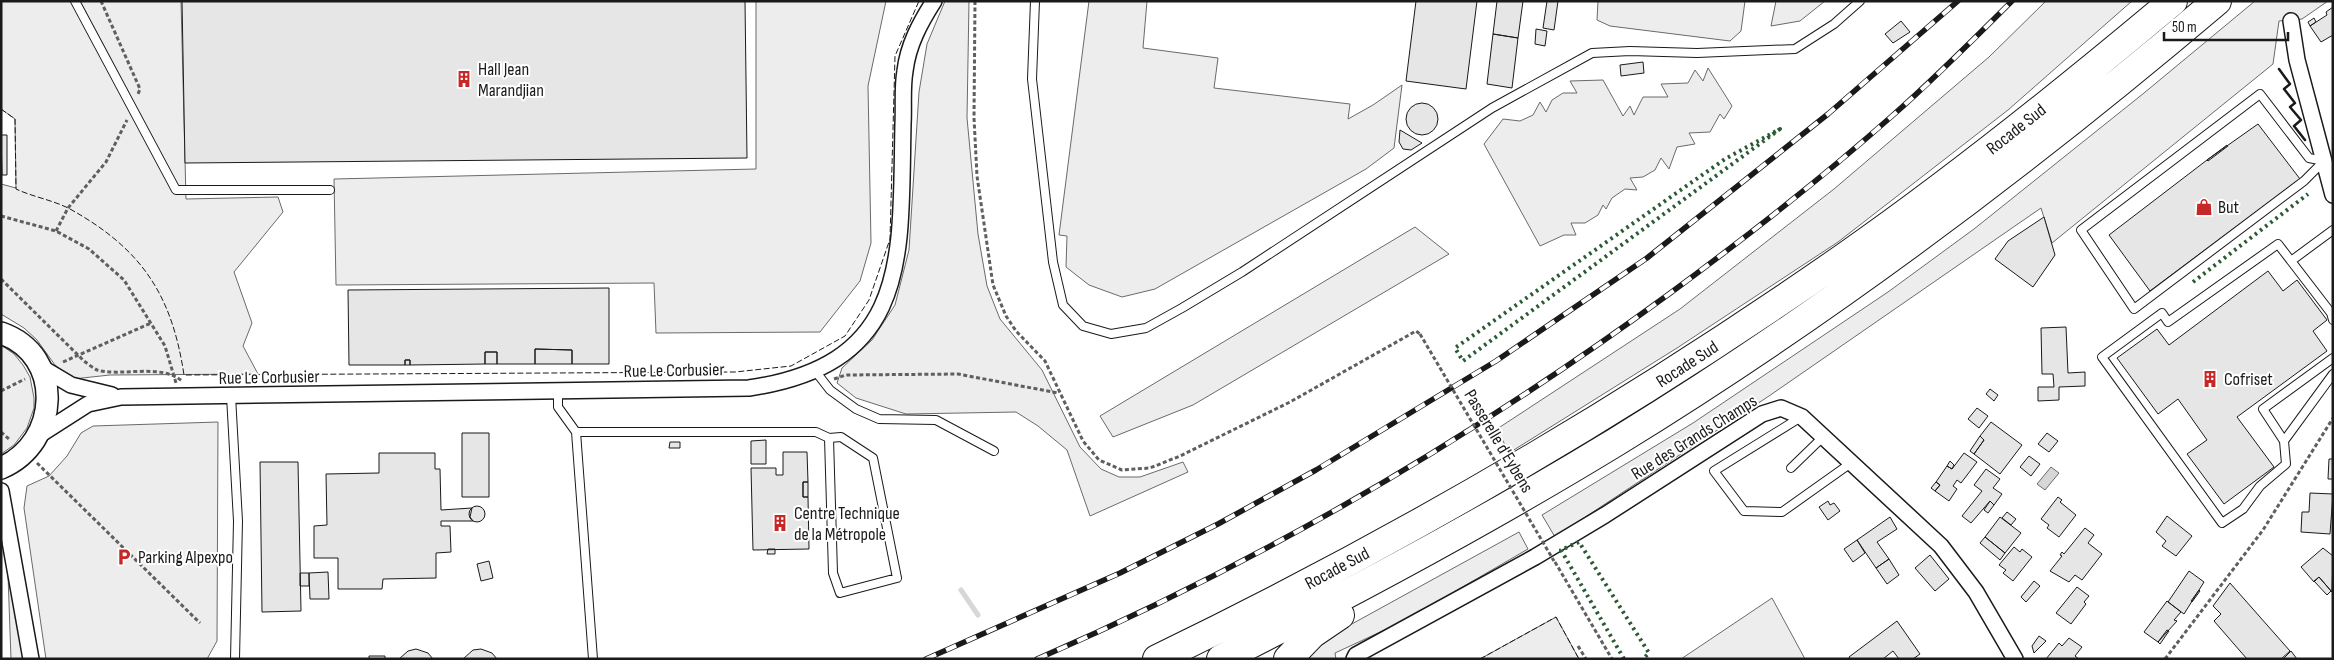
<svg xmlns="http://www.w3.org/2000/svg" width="2334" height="660" font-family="'Sofia Sans Condensed',sans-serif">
	<rect width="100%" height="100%" fill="#fff"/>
	<!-- built -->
	<path fill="#ededed" stroke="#6a6a6a" d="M1,1H181L186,199L278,197L283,212L234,272L252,323L243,346L258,374L110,375L73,379L55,365L37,340L24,328L1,314V184L16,188L15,119L1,109Z
		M756,1H886L868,86L871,243L860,281L820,332L656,333L654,283L336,285L334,179L756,169Z
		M945,1H969L967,118L978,234L987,286L1000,319L1042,370L1080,447L1101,469L1119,477H1140L1183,462L1188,472L1090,516L1067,450L1038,426L1016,412L906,414L856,398L837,383L842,368L872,340L895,305L909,250L919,92L927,44Z
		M1089,1H1147L1143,48L1218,58L1214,88L1350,104L1348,119L1373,105L1402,85L1394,148L1366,169L1155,289L1122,297L1089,285L1066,267L1067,236L1059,235Z
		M1598,1H1745L1741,31L1730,41L1610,26L1597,20Z
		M1776,1H1825L1800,21L1771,26Z
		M2046,1H2132L2008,110L1838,242L1677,348L1509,453L1497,429L1680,309L1834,189L1989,57Z
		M2255,1H2328L2302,19L2279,21L2273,64L2052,243L2041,208L1769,396L1555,537L1542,515L1693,423L1888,292L1974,229L2144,93Z
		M1708,68L1732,106L1724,119L1720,114L1710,132L1689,133L1695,144L1677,147L1669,169L1661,158L1655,170L1643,177L1630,178L1637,190L1625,189L1612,198L1606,209L1603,205L1598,215L1585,223H1571L1576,235H1564L1540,246L1484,144L1503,119L1520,121L1533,115L1540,102L1546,112L1552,100L1563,93H1577L1570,81L1603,80L1623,116L1630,106L1634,115L1643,97H1668L1661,84L1688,83L1695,70L1703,81Z
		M1415,227L1449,254L1193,405L1113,437L1100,416Z
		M1,345L14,354L23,365L30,377L34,398V408L27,428L14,445L1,454Z
		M218,422L217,641L207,659H46L24,508L27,486L49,476L67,456L81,433L93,426Z
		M1519,532L1528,549L1404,621L1335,653L1336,659H1298L1332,630L1350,625Z
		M10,574L26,659H11L8,575Z
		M1772,598L1805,659H1681Z
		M1556,617L1579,659H1480Z"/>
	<!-- water -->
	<path fill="#d7d7d7" stroke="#6a6a6a" d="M2051,467L2059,473L2045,490L2037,484Z"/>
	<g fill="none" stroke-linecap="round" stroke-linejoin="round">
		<!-- stream -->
		<path stroke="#d7d7d7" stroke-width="5" d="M961,590L978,615"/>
	</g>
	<!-- building -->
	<path fill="#e6e6e6" stroke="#1a1a1a" d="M182,1H745L747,158L185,163Z
		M1416,1H1477L1466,89L1406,81Z
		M1497,1H1523L1518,38L1493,34Z
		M1547,1H1558L1554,30L1543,28Z
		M2333,7V35L2321,42L2310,26L2327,15L2326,12Z
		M2314,18L2316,22L2310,26L2308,22Z
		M1901,21L1910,32L1893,43L1885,34Z
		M1536,29L1547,31L1545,46L1535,44Z
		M1493,34L1518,38L1512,88L1487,84Z
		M1643,62L1644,73L1621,76L1620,65Z
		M1406 119a16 16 0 1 1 32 0a16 16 0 1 1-32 0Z
		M2258,124L2300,179L2150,291L2109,235L2207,160Z
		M1400,130L1422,143L1411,150L1403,149L1399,142Z
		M1,135H7V175H2Z
		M2227,145L2228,146L2208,161L2207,160Z
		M2044,217L2055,255L2033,287L1995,259L2008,241Z
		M2268,271L2283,291L2297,280L2327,320L2313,331L2327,351L2237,417L2274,467L2224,504L2187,454L2207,440L2178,399L2158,414L2117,358L2157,329L2169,345Z
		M609,288V364H572V350L535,349V364H497V352H485V364L410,365V360H405V365H349L348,290Z
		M2066,327L2068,373L2085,372V386L2059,387V400L2038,401V387H2054L2053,374H2042L2041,328Z
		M535,349L572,350V364H535Z
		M485,352H497V364H485Z
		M405,360H410V365H405Z
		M1990,389L1998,395L1994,401L1986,394Z
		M1977,408L1988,416L1979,428L1968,419Z
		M1991,422L2022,445L2000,474L1974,454L1984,440L1980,436Z
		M462,433H489V497H462Z
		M2047,433L2058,441L2049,452L2038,444Z
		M1980,436L1984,440L1974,454L1970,451Z
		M766,440V464H751V441Z
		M670,442H680V448H669Z
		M783,452H807L808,482H803V497H808L809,549L753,550L751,468H776V475H783Z
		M379,453H435V469H440L441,510L472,508L470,517L473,521H441V526H450L451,552L436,553V578L383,579L382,589H338V558H314V526L327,525L326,474L379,473Z
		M1964,453L1977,462L1961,483L1957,480L1953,486L1957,489L1949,501L1935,491L1940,485L1936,482L1947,466L1952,469Z
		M2029,456L2040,464L2031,476L2020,467Z
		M2329,459H2333V479H2328Z
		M1950,461L1954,465L1952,469L1947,466Z
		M260,462H298L301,611L262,612Z
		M1986,469L2000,479L1993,488L2002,494L1994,505L1990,501L1971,523L1962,516L1982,491L1974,485Z
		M803,482H808V497H803Z
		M1936,482L1940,485L1935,491L1931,488Z
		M2310,493L2333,494L2330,534L2301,532L2302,512H2309Z
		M2058,497L2062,500L2060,502L2076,515L2059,537L2047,528L2049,525L2041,519Z
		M1828,501L1830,505L1834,503L1840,511L1828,520L1819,507Z
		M1990,501L1994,505L1988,513L1984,510Z
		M469 514a8 8 0 1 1 16 0a8 8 0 1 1-16 0Z
		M2007,512L2016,519L2011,525L2002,518Z
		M2167,516L2192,536L2176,556L2162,546L2166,541L2156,532Z
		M1890,517L1897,529L1877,542L1889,559L1876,568L1857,540Z
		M2000,517L2021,533L2005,553L1985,537Z
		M2085,528L2094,535L2088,543L2102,554L2082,580L2075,575L2069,582L2050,571L2062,556L2060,555L2062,552L2064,554Z
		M1985,537L2005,553L2000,560L1980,543Z
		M1857,540L1865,553L1853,562L1844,549Z
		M2014,547L2020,552L2022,549L2032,557L2013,581L2003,573L2006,570L1999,565Z
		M2323,548L2333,556L2332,592L2319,577L2314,582L2301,567Z
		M768,549H775V554H767Z
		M1930,555L1949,579L1935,591L1915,568Z
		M1889,559L1899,575L1887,584L1876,568Z
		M489,561L493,578L481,581L477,564Z
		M2189,571L2204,582L2184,614L2168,602Z
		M328,572L329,599H310L309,573Z
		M300,573H309V586H300Z
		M2319,577L2331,591L2327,595L2314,581Z
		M2034,581L2040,586L2026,602L2021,597Z
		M2230,583L2290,651L2281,659H2247L2214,621L2221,614L2213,606Z
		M2077,587L2089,596L2084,602L2086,604L2071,624L2056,613Z
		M2199,590L2200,591L2192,602L2191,601Z
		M2167,601L2181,612L2174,620L2177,621L2158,642L2144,632Z
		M1897,621L1920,654L1913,659H1899L1893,651L1883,659H1850L1849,657Z
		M2167,630L2169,631L2160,644L2158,642Z
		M2039,636L2046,641L2034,653L2032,646Z
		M2069,638L2082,647L2075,656L2079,659H2046L2059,643L2062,646Z
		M416,649L428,653L433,659H399L408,651Z
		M481,649L492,653L497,659H463L473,650Z
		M2291,651L2297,659H2283Z
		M369,656H385V659H369Z"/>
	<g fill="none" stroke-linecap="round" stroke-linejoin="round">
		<!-- lane casing -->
		<g stroke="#1a1a1a" stroke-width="10">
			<path id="lane" d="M75,1L176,190H330
				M1035,1L1032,79L1053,262L1063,305L1083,326L1111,334L1146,328L1182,308L1242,272L1492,108L1592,53L1630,51L1697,53L1795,49L1834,24L1860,1
				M2260,94L2309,158L2324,161L2304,181L2134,309L2081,230Z
				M2291,261L2333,230
				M2333,320L2331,313L2278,244L2168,322L2162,313L2102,357L2222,523L2243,509L2260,486L2286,464L2284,441L2263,409L2333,358
				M816,372L830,390L856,409L879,419L936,420L994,451
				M558,390V407L576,432H816L829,438L833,573L840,593L897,578L873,458L841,437L829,438
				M231,396L238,521L235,659
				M1801,417L1714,471L1744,511L1782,512L1851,463
				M576,432L593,659
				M2284,441L2333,374
				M1791,468L1824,436"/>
		</g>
		<!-- street casing -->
		<g stroke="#1a1a1a" stroke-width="18">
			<path id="street" d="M2291,21L2297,60L2333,195
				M39,366L71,385L112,395
				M38,436L88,404L121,397L749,388C912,364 900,256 903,124C904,106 902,88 905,71C908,45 920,23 934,1
				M1,491L31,659
				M1354,659L1356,655L1535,557L1605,515L1762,414L1781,408L1802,417L1941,546L1976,592L2015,659"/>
		</g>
		<!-- secondary casing -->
		<g stroke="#1a1a1a" stroke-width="24">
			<path id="secondary" d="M1,333C65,355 60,443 1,468"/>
		</g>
		<!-- highway casing -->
		<g stroke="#1a1a1a" stroke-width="30">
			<path id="highway" d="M1157,659C1397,543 1627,409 1846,256C1959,177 2067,90 2173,1
				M1221,659C1356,591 1488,520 1616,442C1828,312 2027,162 2217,1
				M1288,659L1312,634L1340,615"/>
		</g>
		<!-- path -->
		<path stroke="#5f5f5f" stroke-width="3" stroke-dasharray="4 2.5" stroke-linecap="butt" d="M101,1L140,89L138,94
			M975,1L974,118L977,176L993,285L1006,316L1016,331L1045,361L1083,441L1099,460L1122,470L1150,468L1180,456L1290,402L1416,331L1420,334
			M1,216L56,231L89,249L124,280L165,346L176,383
			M56,231L68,208L106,162L127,120
			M1,279L84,361C88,364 93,368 97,370C121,377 160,363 182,381
			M63,362L151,323
			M834,379L846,375L958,374L1058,393
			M1,391L25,379
			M1,432L10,440
			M37,463L200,623
			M1555,562L1612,659
			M1578,646L1586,659
			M2165,659L2263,530L2333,418"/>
		<!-- lane -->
		<use href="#lane" stroke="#fff" stroke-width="8"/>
		<!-- street -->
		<use href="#street" stroke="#fff" stroke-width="15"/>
		<!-- secondary -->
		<use href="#secondary" stroke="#fff" stroke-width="21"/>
		<!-- highway -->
		<use href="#highway" stroke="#fff" stroke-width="28"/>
		<!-- rail casing -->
		<g stroke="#1a1a1a" stroke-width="5.5">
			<path id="rail" d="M926,659L1120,573L1218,524L1316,470L1496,361L1647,258L1828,114L1958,1
				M1037,659C1261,562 1472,438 1669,294C1745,238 1821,179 1892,116C1933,80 1973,40 2012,1"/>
		</g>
		<!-- rail -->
		<use href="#rail" stroke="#fff" stroke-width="4" stroke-dasharray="11" stroke-linecap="butt"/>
		<!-- path-bridge -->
		<path stroke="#5f5f5f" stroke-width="3" stroke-dasharray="4 2.5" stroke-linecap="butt" d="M1420,334L1554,561"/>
		<!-- hedge -->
		<path stroke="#2b5a34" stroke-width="4" stroke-dasharray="2.5 4" stroke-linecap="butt" d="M1780,129L1463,361L1455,348L1725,159Z
			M2193,282L2308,194
			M1624,659L1561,550L1579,542L1649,653L1643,659"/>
		<!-- fence -->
		<path stroke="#1a1a1a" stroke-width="1" stroke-dasharray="6 2.5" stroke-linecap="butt" d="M1,109L15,119L16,189C33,197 53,200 70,209C142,249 172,295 184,375L735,372L791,366L845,336L869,300L890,239L895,56L919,1
			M1480,659L1556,617L1579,659"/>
		<!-- wall -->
		<path stroke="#1a1a1a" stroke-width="2.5" d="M2279,69L2290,84L2284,89L2295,103L2290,107L2301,120L2294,126L2305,140"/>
	</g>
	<!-- icons -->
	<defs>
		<g id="building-bare" transform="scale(1.35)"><path d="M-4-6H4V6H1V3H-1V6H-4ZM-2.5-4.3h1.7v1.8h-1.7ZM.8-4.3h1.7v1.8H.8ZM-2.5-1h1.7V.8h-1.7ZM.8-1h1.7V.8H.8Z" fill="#c62828" stroke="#fff" stroke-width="2.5" paint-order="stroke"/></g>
		<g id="shop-bare" transform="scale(1.35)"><path d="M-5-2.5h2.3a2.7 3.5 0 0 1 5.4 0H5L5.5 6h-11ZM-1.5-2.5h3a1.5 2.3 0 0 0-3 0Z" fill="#c62828" stroke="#fff" stroke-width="2.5" paint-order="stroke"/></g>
		<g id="parking-bare" transform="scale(1.35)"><path d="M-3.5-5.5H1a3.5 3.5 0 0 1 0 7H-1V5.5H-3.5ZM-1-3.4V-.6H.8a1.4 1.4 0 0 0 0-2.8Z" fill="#c62828" stroke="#fff" stroke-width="2.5" paint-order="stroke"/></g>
	</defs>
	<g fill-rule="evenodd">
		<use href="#building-bare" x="464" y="79"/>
		<use href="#shop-bare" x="2204" y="207"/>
		<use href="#building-bare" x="2210" y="379"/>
		<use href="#building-bare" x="780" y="523"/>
		<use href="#parking-bare" x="124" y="557"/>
	</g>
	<g text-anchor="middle" stroke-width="4" stroke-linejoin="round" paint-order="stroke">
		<!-- poi labels -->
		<g font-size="18" fill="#1a1a1a" stroke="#fff" text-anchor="start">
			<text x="478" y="75">Hall Jean<tspan x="478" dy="21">Marandjian</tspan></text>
			<text x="2218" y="213">But</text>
			<text x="2224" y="385">Cofriset</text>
			<text x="794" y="519">Centre Technique<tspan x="794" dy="21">de la Métropole</tspan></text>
			<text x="138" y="563">Parking Alpexpo</text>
		</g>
		<!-- street labels -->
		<g font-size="18" fill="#1a1a1a" stroke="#fff">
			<text transform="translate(2016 129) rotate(-38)" y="6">Rocade Sud</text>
			<text transform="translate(1687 364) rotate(-33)" y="6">Rocade Sud</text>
			<text transform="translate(674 370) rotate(-1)" y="6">Rue Le Corbusier</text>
			<text transform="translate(269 377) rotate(-1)" y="6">Rue Le Corbusier</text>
			<text transform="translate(1694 437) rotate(-32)" y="6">Rue des Grands Champs</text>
			<text transform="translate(1499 441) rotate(59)" y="6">Passerelle d'Eybens</text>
			<text transform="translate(1337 568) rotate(-28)" y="6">Rocade Sud</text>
		</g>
	</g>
	<!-- border -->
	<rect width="2334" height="660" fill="none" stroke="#1a1a1a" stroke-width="5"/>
	<!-- scale -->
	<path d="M2164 32v8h124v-8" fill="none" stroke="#1a1a1a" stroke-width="2.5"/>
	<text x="2172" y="32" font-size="15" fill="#1a1a1a" stroke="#ffffff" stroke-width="4" paint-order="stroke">50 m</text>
</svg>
